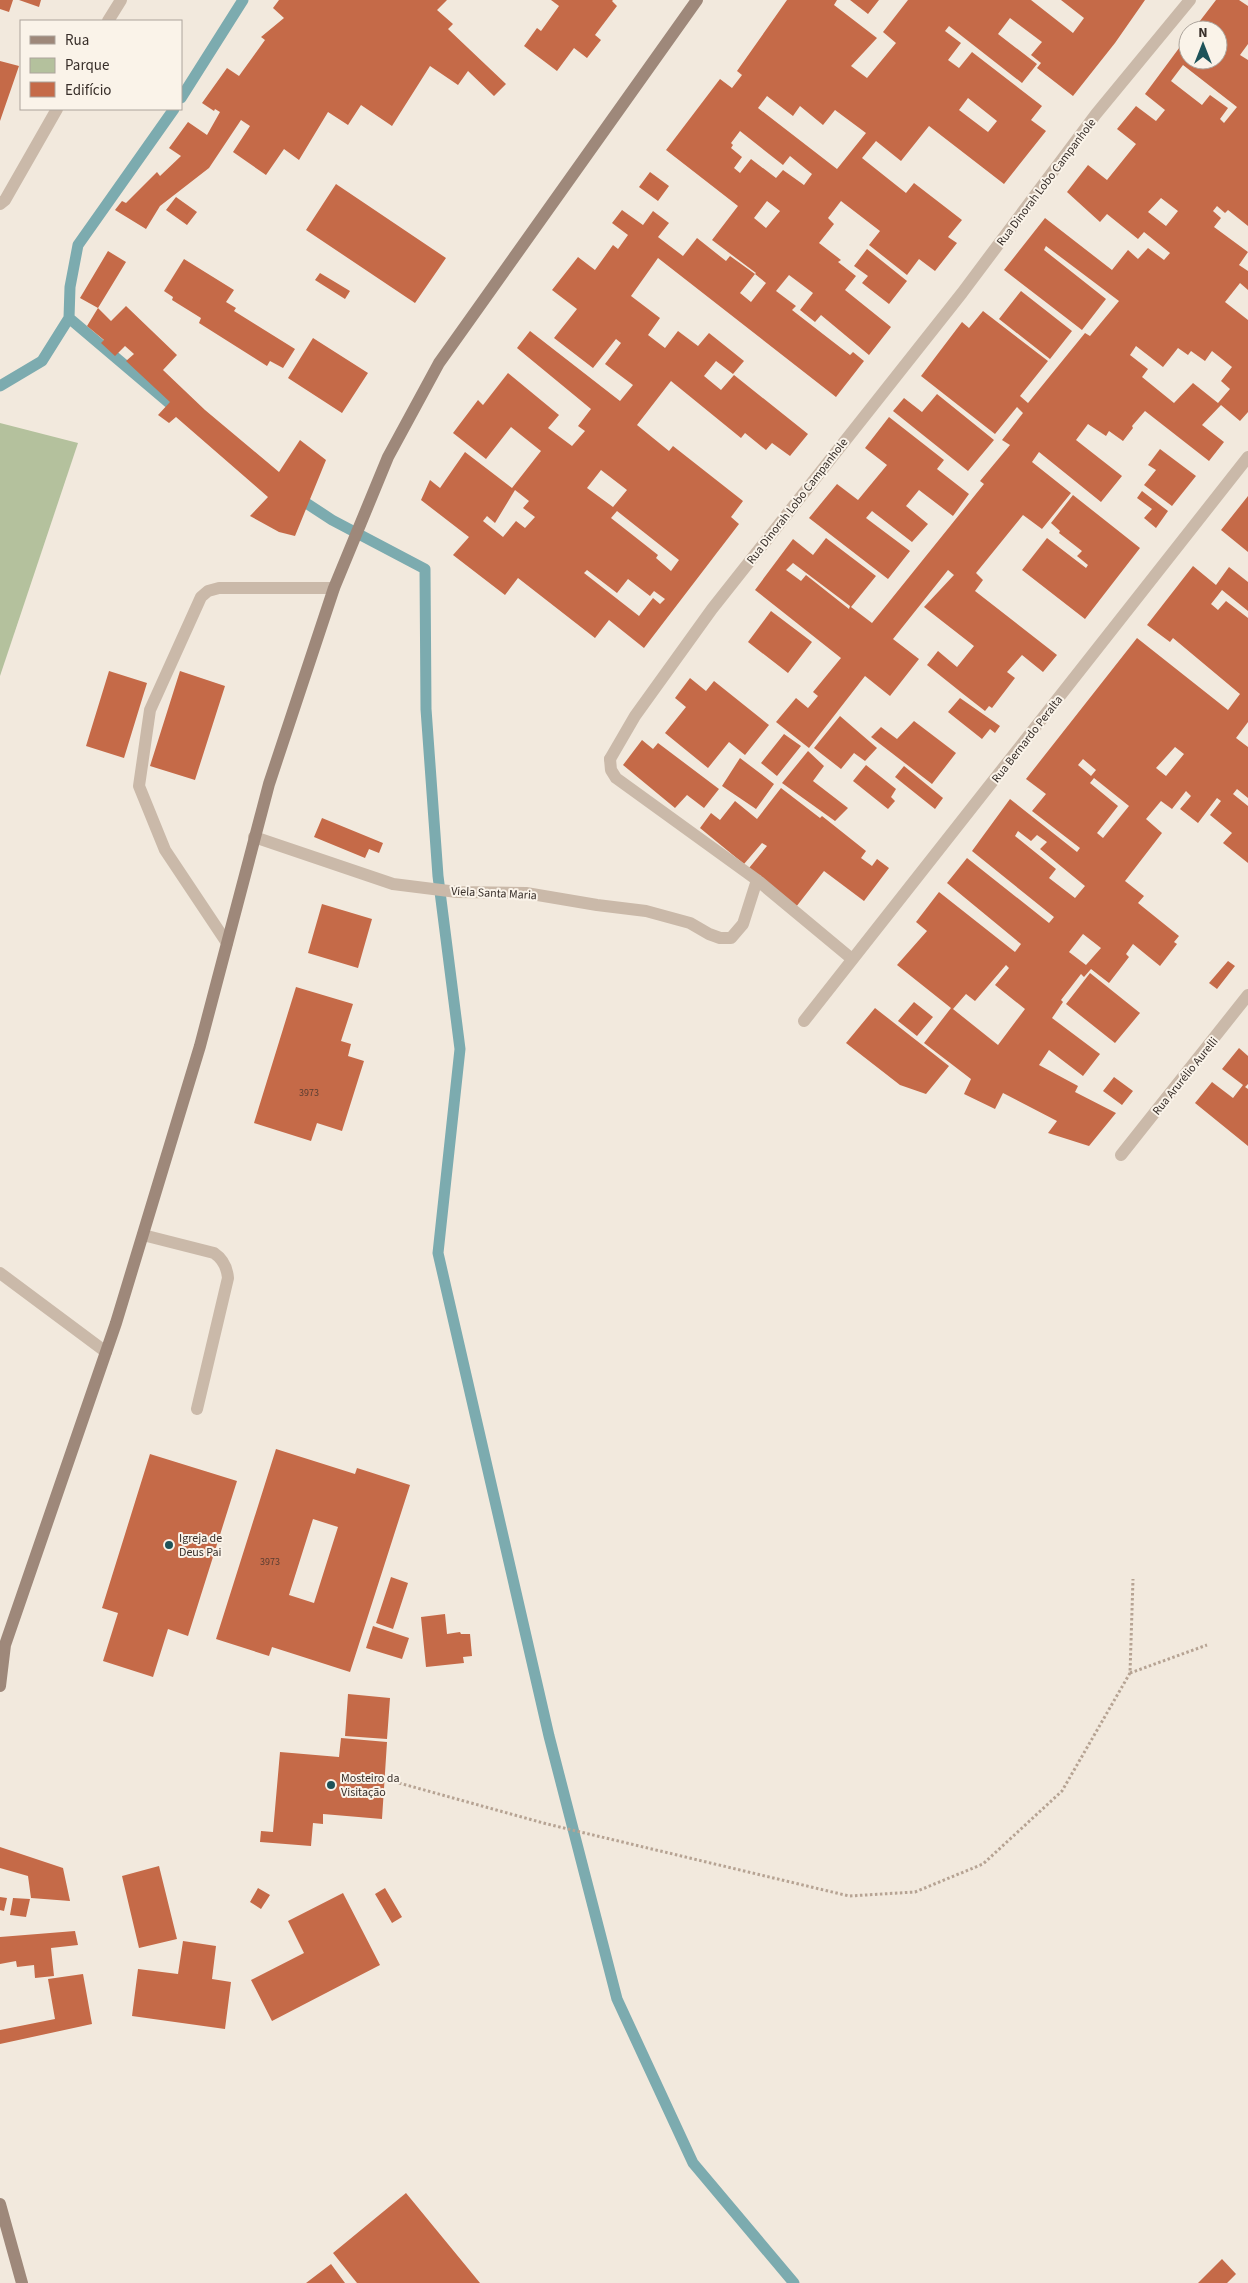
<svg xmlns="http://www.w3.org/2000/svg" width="1248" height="2283" font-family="'Source Sans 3',sans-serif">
	<rect width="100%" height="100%" fill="#f2e9dd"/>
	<!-- green -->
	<path fill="#b4c19d" d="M0,423L78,443L0,676Z"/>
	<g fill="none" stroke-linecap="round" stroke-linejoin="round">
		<!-- stream -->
		<path stroke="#7cabaf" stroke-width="11" d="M181,98L243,0
			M69,318L181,413
			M0,386L42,361L69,318L70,287L78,245L174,109
			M297,497L332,520L425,569L426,709L438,876L460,1049L438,1253L549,1736L617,1999L693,2163L794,2283"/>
	</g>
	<!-- building -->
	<path fill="#c56a48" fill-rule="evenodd" d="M0,0H13L9,12L0,9Z
		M19,0H41L39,7Z
		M279,0H447L437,10L453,24L448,29L506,84L494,96L468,71L458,85L430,66L392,126L361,105L348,125L328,112L299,160L284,149L266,175L233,152L250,126L241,120L209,168L160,206L146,229L115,210L122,201L126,203L157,172L160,176L181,156L169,148L188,122L207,135L220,112L215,109L214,111L202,103L227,68L239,76L265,40L261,37L284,18L273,8Z
		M551,0H613L612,1L617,6L595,35L601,40L587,58L574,48L557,71L524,46L537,28L541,31L559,6Z
		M787,0H837L834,5L877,38L851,66L867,78L896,43L883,32L908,0H1031L1073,33L1084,18L1061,0H1145L1115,43L1073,96L1037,68L1041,63L1031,55L1042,42L1010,18L998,34L1037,64L1022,83L949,26L945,31L961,43L948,60L959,68L972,52L1042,106L1031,120L1046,131L1004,184L929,126L901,161L876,141L862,158L906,193L914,183L962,220L948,237L957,243L935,271L919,259L907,275L869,245L880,231L841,201L828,218L834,224L819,243L841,260L838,262L856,276L845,290L891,327L869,355L821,315L815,322L800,310L813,293L789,275L776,291L796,306L792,310L850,355L853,352L864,361L836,397L658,258L631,296L660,318L648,335L665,348L678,331L698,346L709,333L744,361L733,374L716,361L704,376L721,390L734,375L808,434L790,456L772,443L766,450L745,433L741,438L671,381L637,425L669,451L673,446L743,501L731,517L739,524L644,648L609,620L595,638L518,578L505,595L453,555L469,537L421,500L430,480L440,488L465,452L512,488L541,451L511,427L486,459L453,433L478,400L483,405L508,373L559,415L548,428L572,446L585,431L578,426L591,409L517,348L530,331L620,401L633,385L605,364L621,343L616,339L593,368L554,338L577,309L552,290L578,257L595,270L613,245L618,249L628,235L612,223L622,210L643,225L653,211L669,223L658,237L683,256L697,238L726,261L730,256L755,274L740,293L751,302L766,283L755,274L756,273L712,240L738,206L666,150L720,79L732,88L742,75L737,71ZM767,96L793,116L800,106L823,125L835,110L866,133L837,169L758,108ZM968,98L997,121L988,132L959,110ZM740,131L783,165L790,156L812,174L804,185L783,170L776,178L751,159L740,173L734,168L742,157L731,148L733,145L731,143ZM767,201L780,211L766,228L754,218ZM601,470L627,490L613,507L587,488ZM515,490L529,501L523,508L535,517L525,528L516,521L503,537L483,521L487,516L495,523ZM617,511L679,560L671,571L656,558L658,555L611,518ZM587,570L617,593L628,579L650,596L654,591L665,599L660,604L653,598L639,616L584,573Z
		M850,0H879L868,14Z
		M1216,0H1239L1248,6V44L1240,55L1248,60V226L1228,210L1225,213L1217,206L1213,211L1221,218L1214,227L1248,252L1239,265L1248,271V290L1240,283L1225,302L1248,320V412L1240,421L1221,405L1202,425L1224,442L1209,461L1145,411L1132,426L1133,428L1123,441L1109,431L1106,436L1088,424L1076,440L1122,476L1101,502L1039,452L1032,462L1071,493L1042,529L1023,515L976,573L983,580L975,591L1057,655L1043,672L1022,655L1007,672L1015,678L992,708L989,706L985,711L962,693L927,665L938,651L957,667L974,646L924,607L954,575L948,570L893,639L919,659L890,696L865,676L809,748L776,722L796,698L808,708L818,696L813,692L841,658L755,590L793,539L813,555L826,538L876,576L851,607L872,623L984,484L980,481L1010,445L1002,440L1023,413L1017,407L995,434L921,376L962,322L969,328L983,311L1048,361L1020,396L1028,403L1085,333L1090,336L1119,301L1046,246L1044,250L1106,299L1082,330L1004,270L1045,218L1112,270L1128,250L1138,259L1148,248L1164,260L1170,253L1144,232L1138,239L1107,214L1100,222L1067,192L1088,165L1107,180L1136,144L1117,129L1136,106L1156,121L1165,110L1145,94L1188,36V60H1218V30H1193ZM1183,65L1237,107L1224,123L1220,119L1228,108L1210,95L1202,105L1171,81ZM1161,198L1178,211L1166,226L1148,212ZM1136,346L1163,367L1178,348L1188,355L1191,351L1205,361L1212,351L1232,367L1221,381L1230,389L1218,403L1193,383L1174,403L1142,377L1148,369L1130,355ZM793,563L850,606L849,609L806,575L801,581L786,570Z
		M0,61L19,66L0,121Z
		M650,172L669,186L658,201L639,187Z
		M336,184L446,258L415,303L306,230Z
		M176,197L197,212L187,225L166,210Z
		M867,249L907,281L889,304L862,283L868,276L854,266Z
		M108,251L126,262L98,308L80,298Z
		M184,259L234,290L226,302L236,308L234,311L295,349L283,368L270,361L267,366L199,323L201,318L172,300L173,297L164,291Z
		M320,273L350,291L345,299L315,280Z
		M1021,291L1072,331L1050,359L999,319Z
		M126,306L177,355L163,370L205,410L279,472L300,440L326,460L295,536L279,532L250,516L268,497L176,417L169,423L158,415L170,402L126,361L134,354L125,346L115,356L101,343L104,340L87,326L98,308L111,321Z
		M313,338L368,373L342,413L288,378Z
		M937,394L994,440L968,471L893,411L904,398L922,412Z
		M889,417L944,460L937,469L969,494L953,516L919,490L906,506L928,524L912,542L872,511L866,518L910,551L888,579L809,518L837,484L858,500L887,465L865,448Z
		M1160,449L1196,476L1172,506L1144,485L1156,470L1148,465Z
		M1142,491L1168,511L1156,528L1144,518L1152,509L1137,498Z
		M1073,495L1140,548L1085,619L1022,570L1047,538L1086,568L1088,565L1077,556L1082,551L1059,533L1060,531L1051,523Z
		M1248,496V552L1221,530Z
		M1193,566L1216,585L1229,567L1248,582V611L1222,590L1211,604L1218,610L1226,601L1248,618V722L1236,738L1248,747V798L1237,789L1233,794L1248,806V863L1223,843L1232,833L1210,815L1221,801L1217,798L1198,823L1180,809L1191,796L1186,791L1172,809L1161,801L1146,819L1162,833L1125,881L1144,896L1138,903L1179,936L1174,942L1177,944L1160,966L1133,944L1126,954L1129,957L1109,983L1091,969L1084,977L1081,974L1061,1000L1063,1002L1052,1018L1100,1054L1083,1076L1049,1050L1039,1065L1078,1086L1075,1092L1116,1113L1089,1146L1048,1133L1057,1121L1003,1093L995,1109L964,1094L971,1079L924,1043L951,1008L897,965L927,931L916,922L939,892L1015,952L1021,944L947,883L967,858L1049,923L1054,917L972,851L1010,799L1077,852L1080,848L1032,811L1046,794L1026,779L1137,638L1228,710L1240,694L1173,638L1170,642L1147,625ZM1175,747L1184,754L1166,776L1156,768ZM1083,759L1096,770L1091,776L1078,765ZM1094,778L1129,806L1103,838L1097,833L1118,806L1090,783ZM1018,831L1031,841L1037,835L1047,842L1040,849L1085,886L1075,898L1049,878L1056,869L1015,836ZM1083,934L1101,948L1086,965L1069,952ZM1006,965L1009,968L995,985L1025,1009L998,1045L953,1009L966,994L975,1001Z
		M771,611L812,642L788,673L748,642Z
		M109,671L147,683L124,758L86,746Z
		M180,671L225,686L195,780L150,766Z
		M690,678L706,691L714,681L769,725L745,755L729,742L708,768L665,733L686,707L675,698Z
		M960,698L1000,726L995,733L990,729L982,739L948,712Z
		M840,716L877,748L865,761L854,753L841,769L814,748Z
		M914,721L956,753L932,784L871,737L881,727L897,739Z
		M784,734L801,746L777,776L761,763Z
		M642,740L653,749L658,743L719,789L704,808L687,795L675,808L623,765Z
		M808,751L824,766L813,781L848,808L835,821L782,783Z
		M740,758L774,784L756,809L722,786Z
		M866,765L896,789L891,797L895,801L888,809L853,781Z
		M904,766L943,798L935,809L895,777Z
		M781,788L820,818L822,816L866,851L861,858L872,866L877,859L889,868L864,901L824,871L796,907L749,868L767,846L762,843L744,864L700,828L711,813L720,820L735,801L757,819Z
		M322,818L383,843L379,853L369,849L365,858L314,837Z
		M322,904L372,919L358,968L308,953Z
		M1228,961L1235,966L1217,989L1209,983Z
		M1090,973L1140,1013L1115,1043L1066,1004Z
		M296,987L353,1004L341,1041L351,1044L348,1056L364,1061L342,1131L317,1123L311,1141L254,1123Z
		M914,1002L933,1017L917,1036L898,1021Z
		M875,1008L949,1066L926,1094L900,1085L846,1043Z
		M1239,1048L1248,1056V1084L1245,1087L1248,1089V1146L1195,1103L1212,1082L1233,1098L1243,1085L1222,1069Z
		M1114,1077L1133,1091L1122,1105L1103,1091Z
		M276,1449L355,1474L357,1468L410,1485L350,1672L272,1647L269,1656L216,1639ZM313,1519L338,1527L314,1603L289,1595Z
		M150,1454L237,1481L188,1636L168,1629L153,1677L103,1661L118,1613L102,1608Z
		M391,1577L408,1583L393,1629L376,1623Z
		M445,1614L447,1634L460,1632L461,1634H470L472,1656L463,1657L464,1663L426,1667L421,1617Z
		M373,1626L409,1638L402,1659L366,1648Z
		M348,1694L390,1698L387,1739L345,1736Z
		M341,1738L387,1742L382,1819L323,1814V1824L313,1823L311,1846L260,1842L261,1831L273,1832L280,1752L339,1757Z
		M0,1847L63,1868L70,1901L31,1898L28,1876L0,1868Z
		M159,1866L177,1939L139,1948L122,1876Z
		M258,1888L270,1895L261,1909L250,1902Z
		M385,1888L402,1917L392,1923L375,1894Z
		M343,1893L380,1965L272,2021L251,1980L304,1953L288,1921Z
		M0,1897L7,1898L4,1911L0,1910Z
		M13,1898L30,1899L26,1917L10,1915Z
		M75,1931L78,1945L51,1948L54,1976L35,1978L34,1965L17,1967L16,1961L0,1964V1937Z
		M183,1941L216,1946L212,1979L231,1982L225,2029L132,2016L138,1969L178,1974Z
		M83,1974L92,2024L0,2044V2030L55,2019L48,1979Z
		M406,2193L480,2283H357L333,2253Z
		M1222,2259L1236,2274L1227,2283H1198Z
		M331,2264L345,2283H306Z"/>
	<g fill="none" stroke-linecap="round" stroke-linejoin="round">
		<!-- path -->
		<path stroke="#b6a393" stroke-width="3" stroke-dasharray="2.5 2.5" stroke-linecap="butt" d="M1130,1673L1207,1645
			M399,1783L547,1824L849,1896L915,1892L983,1864L1062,1791L1130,1673L1133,1579"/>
		<!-- lane -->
		<path stroke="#cab9a9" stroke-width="12" d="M610,759L611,770L616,778L757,880L852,959
			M254,837L393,884L457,892L526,893L597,905L646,911L690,923L709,934L720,938H731L743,924L757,880
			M227,943L165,850L139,786L150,710L201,597L208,591L219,588H334
			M143,1235L214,1253C223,1259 227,1267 228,1278L197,1409
			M0,1273L106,1352"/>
		<!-- street -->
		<path stroke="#cab9a9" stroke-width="12" d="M108,21L121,0
			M0,204L5,200L57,109
			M610,759L635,716L712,609L962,293L1096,114L1190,0
			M804,1021L1248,457
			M1121,1155L1248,995"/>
		<!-- secondary -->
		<path stroke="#9e887a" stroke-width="12" d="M0,1653L5,1645L116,1323L200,1046L269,784L334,588L388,457L439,363L697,0
			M0,1686L5,1645
			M0,2204L22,2283"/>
	</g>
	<!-- markers -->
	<g fill="#1e5359" stroke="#faf3e9" stroke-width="2">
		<circle cx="169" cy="1545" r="5"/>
		<circle cx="331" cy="1785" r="5"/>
	</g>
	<g text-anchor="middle" stroke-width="4" stroke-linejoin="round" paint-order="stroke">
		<!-- number labels -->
		<g font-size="10" fill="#5a3d31">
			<text x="309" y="1096">3973</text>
			<text x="270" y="1565">3973</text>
		</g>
		<!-- street labels -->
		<g font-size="12" fill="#372e29" stroke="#faf3e9">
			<text transform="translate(1046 182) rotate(-53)" y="4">Rua Dinorah Lobo Campanhole</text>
			<text transform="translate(797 501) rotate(-52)" y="4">Rua Dinorah Lobo Campanhole</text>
			<text transform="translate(1027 739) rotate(-52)" y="4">Rua Bernardo Peralta</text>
			<text transform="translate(494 893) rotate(3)" y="4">Viela Santa Maria</text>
			<text transform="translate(1185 1076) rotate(-51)" y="4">Rua Arurélio Aurelli</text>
		</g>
		<!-- poi labels -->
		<g font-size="12" fill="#372e29" stroke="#faf3e9" text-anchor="start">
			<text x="179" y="1542">Igreja de<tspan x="179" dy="14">Deus Pai</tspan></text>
			<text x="341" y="1782">Mosteiro da<tspan x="341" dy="14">Visitação</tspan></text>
		</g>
	</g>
	<!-- legend -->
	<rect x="20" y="20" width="162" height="90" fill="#faf3e9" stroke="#aca49c"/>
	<rect x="30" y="36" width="25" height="8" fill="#9e887a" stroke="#aca49c"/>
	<text x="65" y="45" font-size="15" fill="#372e29">Rua</text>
	<rect x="30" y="58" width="25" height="15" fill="#b4c19d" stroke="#aca49c"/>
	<text x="65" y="70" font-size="15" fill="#372e29">Parque</text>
	<rect x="30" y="82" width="25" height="15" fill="#c56a48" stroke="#aca49c"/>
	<text x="65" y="95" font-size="15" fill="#372e29">Edifício</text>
	<!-- north arrow -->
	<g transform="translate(1203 45)"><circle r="24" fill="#faf3e9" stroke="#aca49c"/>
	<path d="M0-4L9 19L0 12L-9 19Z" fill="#1e5359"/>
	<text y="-8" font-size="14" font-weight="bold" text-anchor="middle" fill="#372e29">N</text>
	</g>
</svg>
